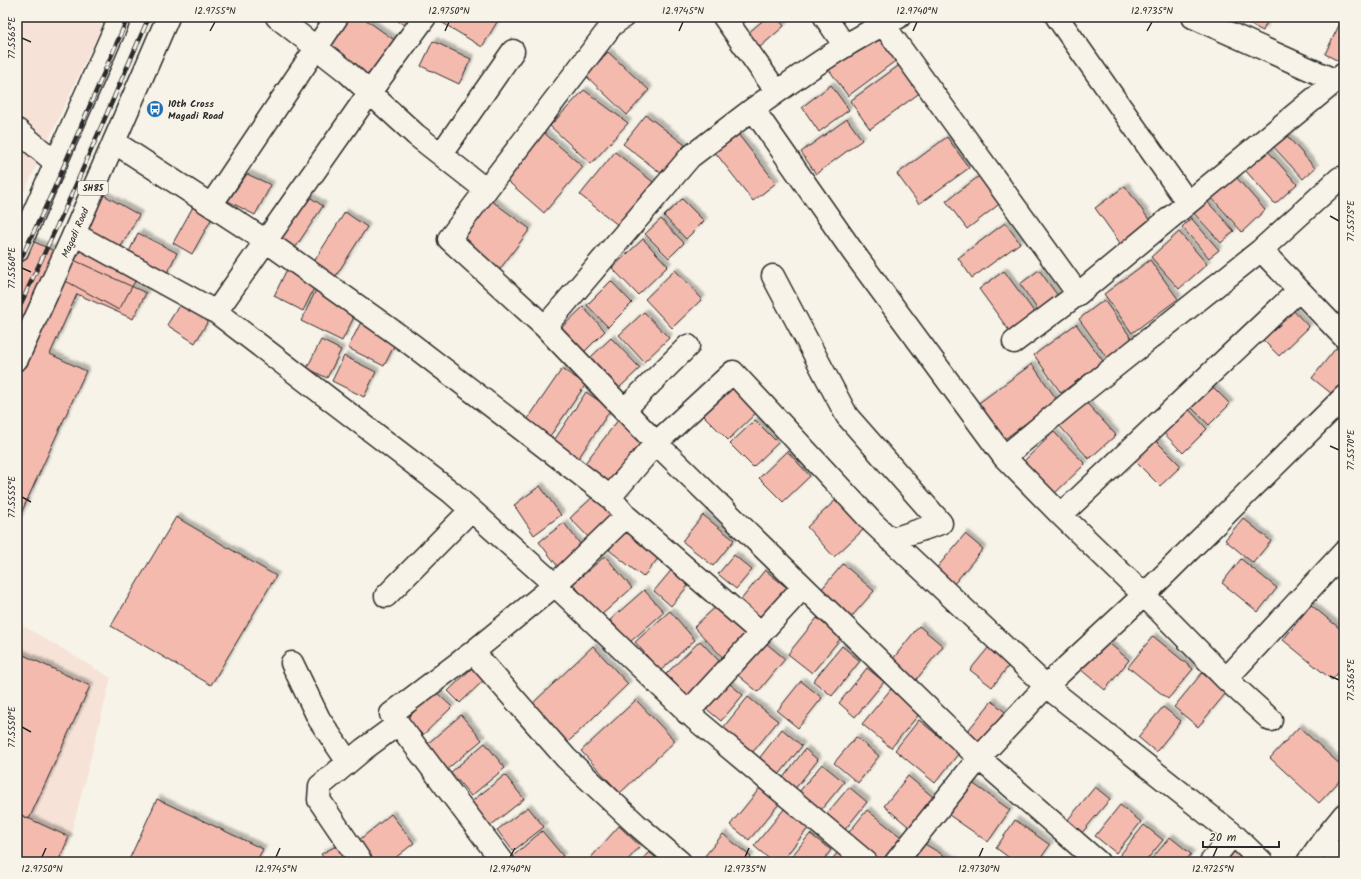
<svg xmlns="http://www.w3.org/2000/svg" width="1361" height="879" font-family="Kalam,sans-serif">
	<defs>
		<filter id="shadow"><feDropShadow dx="3.5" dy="-3.5" stdDeviation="1" flood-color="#0004"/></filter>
	</defs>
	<rect width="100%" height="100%" fill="#f7f3e8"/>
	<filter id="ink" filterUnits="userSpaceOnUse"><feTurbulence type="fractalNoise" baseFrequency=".025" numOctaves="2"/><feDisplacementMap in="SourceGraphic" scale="8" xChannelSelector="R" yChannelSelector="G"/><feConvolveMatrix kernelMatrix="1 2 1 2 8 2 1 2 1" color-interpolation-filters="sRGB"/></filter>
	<g filter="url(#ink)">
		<!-- built -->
		<path fill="#f6e2d7" d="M17,17H106L17,207Z
			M17,622L111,678L64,862H17Z"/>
		<!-- building -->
		<path fill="#f4baae" stroke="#2b2b2b" filter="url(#shadow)" d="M351,17H362L400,44L372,83L327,50Z
			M393,17H411L405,26Z
			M440,17H500L482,47L438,20Z
			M737,17H753L742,24Z
			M767,17H776L784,26L759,48L747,34Z
			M1235,17H1269L1263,31Z
			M1343,17H1344V64L1325,54Z
			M877,30L898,59L848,96L827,67Z
			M433,41L471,59L459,84L421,66Z
			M608,52L649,90L627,115L586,76Z
			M901,64L921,92L870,129L850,101Z
			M831,85L849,110L819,132L802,107Z
			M584,90L628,123L591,164L550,126Z
			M646,115L685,145L662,174L623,144Z
			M847,119L862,140L816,174L801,152Z
			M734,129L776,183L753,201L711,147Z
			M542,131L583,167L544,213L503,177Z
			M1283,131L1315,168L1303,179L1270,143Z
			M947,137L969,168L919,204L897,174Z
			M17,142L24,146L17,160Z
			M1267,150L1297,184L1275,204L1245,170Z
			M615,152L653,182L619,226L580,195Z
			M247,174L271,185L255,215L228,201Z
			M982,174L1002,202L967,229L946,201Z
			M1236,177L1265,210L1242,232L1212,198Z
			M1125,186L1155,228L1125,250L1095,208Z
			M302,192L323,206L293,251L272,237Z
			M102,194L139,215L119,250L83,229Z
			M485,196L530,229L497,273L453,240Z
			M1204,198L1234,231L1221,243L1191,210Z
			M682,199L704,221L686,239L664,216Z
			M194,205L213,216L192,254L173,243Z
			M345,212L367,227L332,282L310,268Z
			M1191,218L1219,250L1209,258L1182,227Z
			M661,219L684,243L669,258L645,234Z
			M1005,223L1020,243L972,278L958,258Z
			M1179,232L1207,264L1179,289L1151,257Z
			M138,233L177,253L166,275L127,256Z
			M17,234L146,293L133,319L77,294L50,354L86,371L17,522Z
			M643,239L668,266L638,295L612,268Z
			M84,244L139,274L119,310L64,280Z
			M1150,260L1178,299L1132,333L1104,294Z
			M288,267L317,282L303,311L274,296Z
			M675,270L702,299L672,328L645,299Z
			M1039,270L1058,296L1038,310L1020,284Z
			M1004,271L1038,317L1013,336L979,289Z
			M611,281L632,303L608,327L587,305Z
			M317,288L358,309L342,341L301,321Z
			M183,299L211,316L195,343L167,325Z
			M1104,300L1132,339L1107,358L1079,319Z
			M583,307L605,331L582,354L559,330Z
			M1291,308L1309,327L1279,356L1261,338Z
			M644,312L669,338L644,362L619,335Z
			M363,318L399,336L384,366L348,348Z
			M1076,324L1103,361L1061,393L1034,355Z
			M611,338L640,368L618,389L589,359Z
			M321,340L341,350L327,378L307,368Z
			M1336,348L1344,354V379L1332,394L1312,378Z
			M344,356L376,372L364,397L332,381Z
			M1032,364L1057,400L1002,441L976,405Z
			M562,369L586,384L550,436L527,420Z
			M1208,382L1230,404L1209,425L1187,403Z
			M734,385L759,410L728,440L703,415Z
			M586,392L611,409L578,459L553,442Z
			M1082,398L1116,435L1089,459L1056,422Z
			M1183,403L1207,429L1183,453L1158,427Z
			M619,419L645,439L608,487L582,467Z
			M755,420L778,443L753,467L730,444Z
			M1054,432L1085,464L1054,494L1023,462Z
			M1155,440L1181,466L1160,486L1134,460Z
			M787,451L810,476L783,502L759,478Z
			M540,486L561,515L534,535L514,505Z
			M595,495L616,516L591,540L570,518Z
			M837,499L864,529L834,557L807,527Z
			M703,515L734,540L713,566L682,541Z
			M176,517L276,576L211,685L111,626Z
			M1243,518L1271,541L1253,563L1225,540Z
			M564,523L584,549L559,568L539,542Z
			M626,529L660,556L643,577L609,550Z
			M965,534L983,549L953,585L935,570Z
			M734,555L752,570L736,589L718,574Z
			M605,556L632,588L600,616L573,584Z
			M1241,559L1277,588L1258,612L1222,583Z
			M843,564L874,591L846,623L815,597Z
			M674,567L692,581L671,606L654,591Z
			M765,570L791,591L766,621L740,601Z
			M644,590L664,612L630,642L610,620Z
			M721,602L754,638L728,663L694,627Z
			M1311,605L1344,632V666L1332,680L1283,640Z
			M670,611L695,640L660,671L635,642Z
			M817,618L841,638L812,673L788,654Z
			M919,626L943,646L916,680L892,660Z
			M1153,636L1193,669L1168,699L1128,667Z
			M761,639L785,659L758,692L734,672Z
			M1104,639L1129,660L1105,690L1080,669Z
			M700,641L722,664L687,696L666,674Z
			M993,642L1014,659L992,687L970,670Z
			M593,646L628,684L568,742L532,704Z
			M842,646L860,661L832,696L813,681Z
			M17,652L90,686L29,819L19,814L17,820Z
			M473,667L485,679L460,703L448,691Z
			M867,668L884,682L855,717L839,703Z
			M1202,673L1226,693L1198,727L1174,707Z
			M724,679L743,695L721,721L703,706Z
			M801,681L822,698L798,728L777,711Z
			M891,689L920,713L891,748L862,724Z
			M435,691L452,707L423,735L407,719Z
			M748,697L778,721L752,753L722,729Z
			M636,700L675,741L620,793L581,751Z
			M992,701L1005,712L979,744L966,733Z
			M1163,707L1181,721L1156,752L1138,737Z
			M461,715L482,740L446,770L426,745Z
			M919,720L959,753L935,783L895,750Z
			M1299,727L1344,768V776L1319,803L1270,758Z
			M782,729L802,746L778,776L758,760Z
			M856,737L879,756L858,783L834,763Z
			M485,743L505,768L471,796L451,772Z
			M805,749L818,760L794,790L782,779Z
			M822,764L844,782L821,810L799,792Z
			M505,775L524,799L490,826L471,802Z
			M908,776L933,797L909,827L884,806Z
			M971,782L1010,810L988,842L949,815Z
			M849,787L867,802L843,832L824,817Z
			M1095,787L1110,799L1081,834L1066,822Z
			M760,788L779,804L749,840L730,825Z
			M157,799L263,849L256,862H128Z
			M1120,805L1141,822L1116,853L1095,836Z
			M528,807L544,827L513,851L497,830Z
			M785,808L809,827L781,862H773L754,846Z
			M867,810L901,837L881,862H878L846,836Z
			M19,814L69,837L58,862H17V820Z
			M391,814L414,843L390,862H375L358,841Z
			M1015,820L1050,845L1038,862H1015L996,848Z
			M1144,825L1163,840L1145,862H1118L1116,860Z
			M619,826L640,846L626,862H587Z
			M542,831L563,856L556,862H518L513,856Z
			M723,834L751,857L747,862H700Z
			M810,834L831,850L822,862H787Z
			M1170,837L1191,854L1185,862H1149Z
			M918,840L955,862H912L907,859Z
			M342,843L349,854L335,862H326L321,854Z
			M1237,845L1259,862H1223Z
			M649,852L661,862H640Z
			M838,852L851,862H830Z"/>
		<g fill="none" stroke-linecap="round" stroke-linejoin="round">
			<!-- minor casing -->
			<g stroke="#2b2b2b" stroke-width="25">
				<path id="minor" d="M277,17L346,71L416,135L486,190L449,239L545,327
					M724,17L777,92L753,109L853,252L1004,457L1061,515L1144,595L1226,679L1344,552
					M825,17L845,46
					M1057,17L1188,203L1344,74
					M1193,17L1336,81
					M883,24L1078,294L1188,203
					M777,92C816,64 855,37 899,17
					M753,109L690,157L545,327L656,443L979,758L1098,862
					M17,130L56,163
					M114,142L266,241L411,344L610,497L626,516L555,585L473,652L391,714L503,862
					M441,154L513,51
					M486,190L612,25L623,17
					M211,205L337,17
					M74,234L216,312L451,492L555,585L695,719L866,862
					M1261,250L1344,337
					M773,276L847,416L941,523L890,540
					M216,312L370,92L425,17
					M1014,342L1078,294
					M624,410L688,346
					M1004,457L1069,403L1261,250L1340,178L1344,181
					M610,497L656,443L733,372L873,523L1046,686L1233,834L1262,862
					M1061,515L1299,290
					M626,516L761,633L803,587
					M386,596L471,510
					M473,652L566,758L637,825L680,862
					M292,663L319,719L348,762
					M1226,679L1271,720
					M687,713L761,633
					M1322,842L1344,860
					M361,862L319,800L320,786L364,749L398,724
					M896,862L979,758L1046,686L1144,595L1344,397
					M1211,862L1233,834
					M1308,862L1322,842L1344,815"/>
			</g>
			<!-- primary casing -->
			<g stroke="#2b2b2b" stroke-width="25">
				<g id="primary">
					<path d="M17,251L120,17"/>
					<path id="s1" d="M17,359L74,234L168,17"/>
				</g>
			</g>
			<!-- minor -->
			<use href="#minor" stroke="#f7f3e8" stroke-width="22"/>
			<!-- primary -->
			<use href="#primary" stroke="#f7f3e8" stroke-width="22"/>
			<!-- rail casing -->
			<g stroke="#2b2b2b" stroke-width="4.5">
				<path id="rail" d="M17,267L54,189L128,17
					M17,312L71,196L149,17"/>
			</g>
			<!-- rail -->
			<use href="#rail" stroke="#f7f3e8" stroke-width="3" stroke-dasharray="9" stroke-linecap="butt"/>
		</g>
	</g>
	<!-- ticks -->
	<path fill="none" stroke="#2b2b2b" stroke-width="1.5" d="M210,31L215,22M445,31L449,22M679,31L683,22M913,31L917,22M1147,31L1152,22M22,38L31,42M1330,216L1339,221M22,268L31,272M1330,446L1339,450M22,497L31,502M1330,676L1339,680M22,727L31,732M42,857L46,848M276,857L280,848M510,857L515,848M745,857L749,848M979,857L983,848M1213,857L1217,848"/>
	<!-- icons -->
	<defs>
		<g id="bus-disc" transform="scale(0.9)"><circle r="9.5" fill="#1f6fb2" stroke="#f7f3e8"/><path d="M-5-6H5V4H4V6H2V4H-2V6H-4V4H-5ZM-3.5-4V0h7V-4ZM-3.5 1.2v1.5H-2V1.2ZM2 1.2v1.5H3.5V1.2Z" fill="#fff"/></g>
	</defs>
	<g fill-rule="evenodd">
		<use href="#bus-disc" x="155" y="109"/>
	</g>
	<g text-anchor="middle" stroke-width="3" stroke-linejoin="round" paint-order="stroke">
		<!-- shield labels -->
		<rect fill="#f7f3e8" stroke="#686764" stroke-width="1" x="78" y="181" width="30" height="14" rx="3"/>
		<g font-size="9" font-weight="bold" fill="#2b2b2b">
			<text x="93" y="191">SH85</text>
		</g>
		<!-- poi labels -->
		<g font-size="10" font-weight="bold" fill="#2b2b2b" stroke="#f7f3e8" text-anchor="start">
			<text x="168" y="107">10th Cross<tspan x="168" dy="12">Magadi Road</tspan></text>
		</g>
		<!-- street labels -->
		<g font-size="10" fill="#2b2b2b" stroke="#f7f3e8">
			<text dy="4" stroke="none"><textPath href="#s1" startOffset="139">Magadi Road</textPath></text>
		</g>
	</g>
	<!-- margin -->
	<rect width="1361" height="879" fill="none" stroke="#f7f3e8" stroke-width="44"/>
	<!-- scale -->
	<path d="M1203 841v6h76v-6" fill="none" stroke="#2b2b2b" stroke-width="2"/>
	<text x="1209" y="841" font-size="12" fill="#2b2b2b" stroke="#f7f3e8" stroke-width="3" paint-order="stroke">20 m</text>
	<rect x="22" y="22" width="1317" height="835" fill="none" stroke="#2b2b2b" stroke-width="1.5"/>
	<g font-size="10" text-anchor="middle" fill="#2b2b2b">
		<text x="215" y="14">12.9755°N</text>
		<text x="449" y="14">12.9750°N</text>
		<text x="683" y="14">12.9745°N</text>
		<text x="917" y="14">12.9740°N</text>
		<text x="1152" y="14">12.9735°N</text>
		<text transform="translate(11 38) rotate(-90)" y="4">77.5565°E</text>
		<text transform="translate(1350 221) rotate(-90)" y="4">77.5575°E</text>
		<text transform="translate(11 268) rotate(-90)" y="4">77.5560°E</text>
		<text transform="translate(1350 450) rotate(-90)" y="4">77.5570°E</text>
		<text transform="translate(11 497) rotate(-90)" y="4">77.5555°E</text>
		<text transform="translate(1350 680) rotate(-90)" y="4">77.5565°E</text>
		<text transform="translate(11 727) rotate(-90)" y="4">77.5550°E</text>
		<text x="42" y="872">12.9750°N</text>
		<text x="276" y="872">12.9745°N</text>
		<text x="510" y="872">12.9740°N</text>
		<text x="745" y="872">12.9735°N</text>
		<text x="979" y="872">12.9730°N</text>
		<text x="1213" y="872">12.9725°N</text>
	</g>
</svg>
